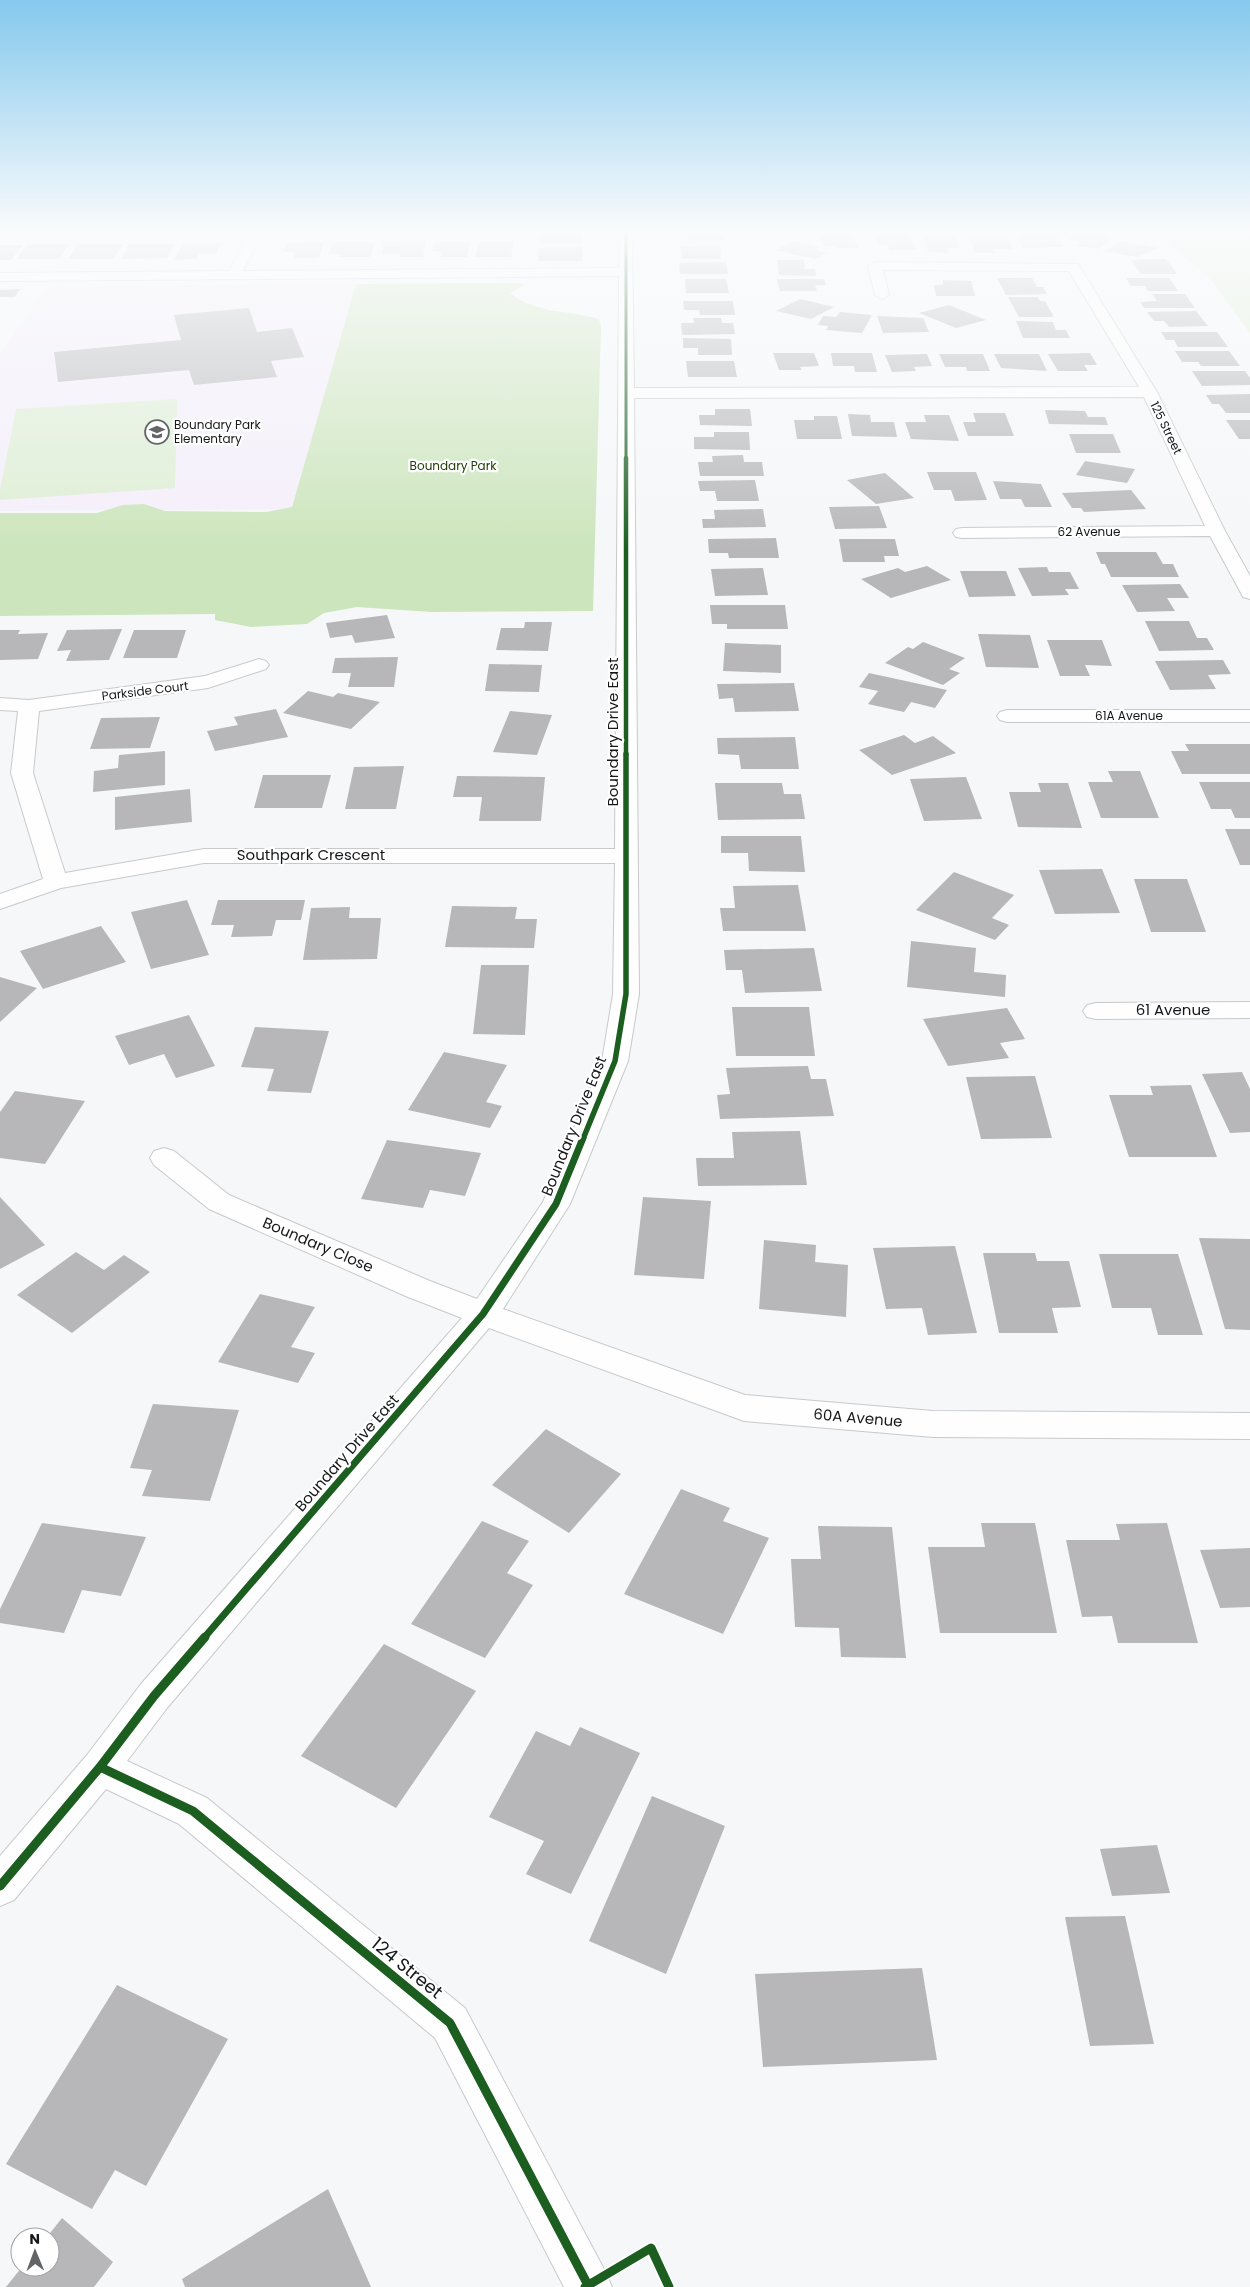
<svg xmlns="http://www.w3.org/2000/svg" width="1250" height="2287" font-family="Poppins,sans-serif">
	<rect width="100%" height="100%" fill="#f5f7f9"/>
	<!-- education -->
	<path fill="#f4eefa" d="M356,284L291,509L0,511V355L47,286Z"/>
	<!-- green -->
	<path fill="#ddeed4" d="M1154,231H1250V333L1207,275Z
		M177,399L175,488L0,500V490L16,409Z"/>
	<!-- forest -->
	<path fill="#cce5bc" d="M519,283L524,285L510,293C536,314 568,310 599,319L601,327L593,611L432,612L357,607L324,613L307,624L251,627L215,620V614L0,616V513H97L123,505L144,504L165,511L266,512L292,507L356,284Z"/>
	<!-- building -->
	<path fill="#b7b7b9" d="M539,231H582V243H539Z
		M677,231H722L725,241L690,242L688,235H678Z
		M1078,231L1113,237L1099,249L1076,246L1081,242L1068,240Z
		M850,234L859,248H836L835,246H824L818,235Z
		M873,234H909L916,249L890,250L888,245H878Z
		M1016,234H1055L1063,247L1023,248Z
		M968,236L1007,237L1013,249H993L995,253H975Z
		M923,237H956L960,248H947L949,253L928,252Z
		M426,240L423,257H400L401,254H382L384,241Z
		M793,241L820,247L814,250L827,253L815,259L775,250Z
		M1121,241L1158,248L1137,257L1105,251Z
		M324,242L319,258H294L296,252H283L287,243Z
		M334,242H376L370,257H340L341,254H328Z
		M435,242H470L467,257H441L442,252L432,251Z
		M479,242H514L511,257H475Z
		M183,243H221L216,254H199L196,259L174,260Z
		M27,244H69L59,259H17Z
		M78,244H123L113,259H68Z
		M129,244H174L167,258L121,259Z
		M0,245H23L11,260H0Z
		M681,246H720L721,259H682Z
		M582,247V261H538L539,248Z
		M1166,259L1177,274H1141L1131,260Z
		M777,260H804L805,269H815L816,276L779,275Z
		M726,262L728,274H680L679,263Z
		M997,278H1032L1037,287H1043L1047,294L1006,295Z
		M1126,278H1169L1178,291H1148L1145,286H1131Z
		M685,279H726L729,293H686Z
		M777,279H824L826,285H815L817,291H780Z
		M943,280L971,281L975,296H936L934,285H943Z
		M20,289L15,297H0V290Z
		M1152,294H1185L1195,308H1144L1140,302L1157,301Z
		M1008,297H1038L1040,301H1045L1054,317H1019Z
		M800,299L834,307L811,319L776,311Z
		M683,301H733L735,315H700L699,310H684Z
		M949,305L986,320L956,328L919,313Z
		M249,308L257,332L292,328L304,357L271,361L277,377L194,385L189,370L58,382L54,352L181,340L174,315Z
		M1196,311L1208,326L1169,327L1164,321H1154L1147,312Z
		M840,312L872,315L862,333L826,330L828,326L818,325L823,316L836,317Z
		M877,316L923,318L929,332L883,333Z
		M693,318H721L722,323H733L735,334L682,335L681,323H694Z
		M1016,321L1053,322L1056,330H1066L1070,338H1023Z
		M1161,332H1217L1228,347H1178L1174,340H1166Z
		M683,338L731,339L732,355H698V348H683Z
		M1175,351H1229L1240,366H1201L1198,362H1182Z
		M773,353H814L819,366L800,367L802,370H779Z
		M831,353H872L877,372H855L854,366H833Z
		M1090,353L1097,365H1084L1088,371H1058L1048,354Z
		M927,354L932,366L914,367L916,371L892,372L885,355Z
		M939,354H983L990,371H967L966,367H945Z
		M994,354H1039L1047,371L1001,368Z
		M686,361H734L737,377H688Z
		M1192,371H1245L1250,378V385L1202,386Z
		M1250,394V413H1226L1219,404H1212L1206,395Z
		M715,409H750L752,426L700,425L699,415H715Z
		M1045,410L1085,411L1088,417H1105L1108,425L1049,424Z
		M973,413H1005L1014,436H968L963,422H976Z
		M848,414L870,415L871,422H894L897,437L852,436Z
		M924,415H949L959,441L911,439L905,422H926Z
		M814,416H837L842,439H797L794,420H814Z
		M1226,420H1250V439H1239Z
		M714,432H749L750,450L694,449V437H714Z
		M1069,434H1113L1121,453H1076Z
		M743,455L744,462H762L764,476H700L698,462H713L712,456Z
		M1085,461L1135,469L1127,483L1076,475Z
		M927,472H976L987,500L955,501L951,490H934Z
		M885,473L914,498L876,504L847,480Z
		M755,480L759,501H717L715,491H700L698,481Z
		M993,481L1041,484L1052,507H1025L1021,499H1000Z
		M1131,490L1146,509L1084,512L1081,508H1072L1062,493Z
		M879,506L887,528L835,529L829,507Z
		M763,509L766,527L703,528L702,519H715L714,510Z
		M776,538L779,558H729L728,553H709L708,539Z
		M839,539H895L899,556H884L885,562H843Z
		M1096,552H1156L1163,564H1173L1179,577H1111L1105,564H1101Z
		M927,566L951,580L891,598L861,579L898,568L905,572Z
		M1047,567L1049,572H1070L1079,589H1065L1069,595L1032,596L1018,568Z
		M763,568L768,595L715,596L711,569Z
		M960,571H1006L1016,596L969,597Z
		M1180,584L1189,598H1167L1175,611L1137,612L1122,585Z
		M710,605H785L788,629H727V624H712Z
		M387,615L395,638L355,643L352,635L330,638L326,623Z
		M1145,621H1189L1197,638H1207L1214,650L1159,651Z
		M525,622H552L548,651L496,650L501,628H524Z
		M122,629L109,660L66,661L71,650L57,651L67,630Z
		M0,630H20L18,634L48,633L38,659L0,660Z
		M134,630H186L177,658H123Z
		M978,634L1030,635L1039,668L986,667Z
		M1047,640H1102L1112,666L1085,665L1090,676H1060Z
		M923,642L965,658L949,669L960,673L943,685L885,663L908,647L913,649Z
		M725,643L781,645V673L723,671Z
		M398,657L394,687H348L351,673H332L335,658Z
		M1223,660L1231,674L1208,675L1216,689L1170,690L1155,661Z
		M489,664L542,665L539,692L485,691Z
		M869,673L947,690L935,708L911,702L904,712L868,704L878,691L859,687Z
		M794,683L799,711L735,712L733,698L719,699L717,684Z
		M308,691L333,697L338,693L380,702L351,729L283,713Z
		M276,709L288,737L215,751L207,731L238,725L234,717Z
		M510,711L552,715L537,755L493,752Z
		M160,717L150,748L90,749L101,718Z
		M904,735L915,743L933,736L956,753L892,775L859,750Z
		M795,737L799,769H741L739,755L718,754L717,738Z
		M1185,744H1250V774H1182L1171,751H1189Z
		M165,751V785L93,792L94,771L118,768L119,755Z
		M404,766L396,809H345L354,767Z
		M1108,771H1140L1159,818H1101L1088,782H1113Z
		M263,775H331L322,808H254Z
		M457,776L545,777L541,821H479L482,797H453Z
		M966,777L982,819L924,821L910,779Z
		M1199,782H1250V818H1235L1231,809H1211Z
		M715,783H782L784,794H801L805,819L718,820Z
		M1038,783H1068L1082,828L1018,827L1009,792H1041Z
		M190,789L192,822L115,830V797Z
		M1225,829H1250V865H1240Z
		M721,836H801L805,872L749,871L748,853H721Z
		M1102,869L1120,913L1055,914L1039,870Z
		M954,872L1014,895L992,918L1009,925L995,940L916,910Z
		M1134,879H1187L1206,932H1151Z
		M798,885L806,931H723L720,908H735L733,886Z
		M187,900L209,955L151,969L131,912Z
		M218,900H305L301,920H276L272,936L231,937L234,925H211Z
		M452,906L517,907L515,919H537L534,948L445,947Z
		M350,907L349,918H381L377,959L303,960L311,908Z
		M101,926L126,962L43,989L20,951Z
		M911,941L976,948L974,972L1006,975L1005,997L907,987Z
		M814,948L822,991L745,993L742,970H726L724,950Z
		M481,965H529L525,1035L473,1034Z
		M0,977L37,988L0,1022Z
		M732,1007H809L815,1056H736Z
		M1007,1008L1025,1039L1000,1043L1009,1058L948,1066L923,1019Z
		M189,1015L215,1066L176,1078L164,1054L129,1065L115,1036Z
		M255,1027L329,1031L311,1093L267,1091L274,1069L241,1067Z
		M444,1052L507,1065L486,1102L502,1106L490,1128L408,1110Z
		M808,1066L811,1079H826L834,1116L720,1119L717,1095L730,1094L726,1068Z
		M1242,1072L1250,1089V1132L1230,1133L1202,1074Z
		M1035,1076L1052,1138L981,1139L966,1077Z
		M1191,1085L1217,1157H1129L1109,1095H1153L1150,1086Z
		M15,1091L85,1101L45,1164L0,1158V1112Z
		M800,1131L807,1185L698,1186L696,1158H734L732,1132Z
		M387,1140L481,1153L465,1196L430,1190L423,1208L361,1199Z
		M0,1197L45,1245L0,1269Z
		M643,1197L711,1201L704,1279L634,1275Z
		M1199,1238L1250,1239V1330L1225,1329Z
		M764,1240L816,1245L815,1262L848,1265L846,1317L759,1309Z
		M955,1246L977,1333L928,1335L922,1308L886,1309L873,1248Z
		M76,1252L104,1270L124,1255L150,1272L72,1333L17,1295Z
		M983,1253H1035L1037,1261H1069L1081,1307L1052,1308L1058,1333H999Z
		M1099,1254H1178L1203,1335H1158L1151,1308H1112Z
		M260,1294L315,1307L291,1347L315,1353L298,1383L218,1362Z
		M153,1404L239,1410L210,1501L142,1496L152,1470L130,1468Z
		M546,1429L621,1474L569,1533L492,1485Z
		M681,1489L730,1508L723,1521L769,1538L723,1634L624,1594Z
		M482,1521L529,1541L507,1573L533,1585L485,1658L411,1624Z
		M42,1523L146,1537L121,1596L82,1590L64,1633L0,1623V1609Z
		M981,1523H1035L1057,1633H940L928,1547H985Z
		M1167,1523L1198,1643H1118L1112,1616L1082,1617L1066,1540H1120L1116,1524Z
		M818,1526L892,1527L906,1658L841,1657L839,1628L795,1627L791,1559H821Z
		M1250,1548V1607L1220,1608L1200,1550Z
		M384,1644L476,1691L396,1808L301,1756Z
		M580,1727L640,1753L571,1894L526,1874L544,1841L489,1817L536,1731L570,1746Z
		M652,1796L725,1826L666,1974L589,1941Z
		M1157,1845L1170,1893L1112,1896L1100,1849Z
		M1125,1916L1154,2044L1090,2046L1065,1917Z
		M922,1968L937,2060L763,2067L755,1974Z
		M117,1985L228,2039L146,2186L115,2170L92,2209L6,2164Z
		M328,2189L371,2287H185L182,2279Z
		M62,2218L113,2262L94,2287H6L22,2267H50V2237H47Z"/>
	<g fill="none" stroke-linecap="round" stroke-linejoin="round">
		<!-- minor casing -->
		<g stroke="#c8c9cb" stroke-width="2">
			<path id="minor" d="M251,231H263L243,271L619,268L620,231H632L634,388L1139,387L1069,271L883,270L889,295L882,299L875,295L868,266L875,262L1078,264L1157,392L1225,531L1250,576V599L1243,597L1241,593L1210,536L962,538L956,537L953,533L956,529L962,528L1205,526L1144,397L634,398L639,994L628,1061L570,1204L503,1309L745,1395L933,1411L1250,1413V1439L933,1437L744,1421L489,1328L167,1708L127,1761L207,1798L465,2008L605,2271L612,2287H564L435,2038L179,1824L106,1789L14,1900L0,1906V1856L87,1755L141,1684L462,1318L408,1297L209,1209L154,1165L150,1158L154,1151L164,1148L174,1151L229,1195L430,1281L477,1299L543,1202L602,1061L613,994L615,863H204L61,888L0,909V894L43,879L11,773L18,711L0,710V698L29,700L205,676L259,659L266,661L269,665L266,669L208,688L39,711L33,773L65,873L204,849H615L619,276L0,281V273L229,271Z
				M1007,710H1250V722H1007L1000,720L997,716L1000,712Z
				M1250,1002V1018L1096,1019L1087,1017L1083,1011L1087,1005L1096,1003Z"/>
		</g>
		<!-- minor -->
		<use href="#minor" fill="#fefefe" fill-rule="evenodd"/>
		<!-- cycleway-far4 casing -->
		<g stroke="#fff" stroke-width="5">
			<path id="cycleway-far4" d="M626,231V459"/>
		</g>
		<!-- cycleway-far3 casing -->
		<g stroke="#fff" stroke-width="6">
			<path id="cycleway-far3" d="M626,458V755"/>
		</g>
		<!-- cycleway-far2 casing -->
		<g stroke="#fff" stroke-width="8">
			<path id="cycleway-far2" d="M583,1139L615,1061L626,994V754"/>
		</g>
		<!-- cycleway-far1 casing -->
		<g stroke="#fff" stroke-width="10">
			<path id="cycleway-far1" d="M203,1639L483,1314L556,1204L583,1138"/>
		</g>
		<!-- cycleway casing -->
		<g stroke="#fff" stroke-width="12">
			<path id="cycleway" d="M100,1767L193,1811L450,2023L589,2287
				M0,1886L100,1767L154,1696L205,1637
				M585,2287L651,2248L669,2287"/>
		</g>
		<!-- cycleway-far4 -->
		<use href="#cycleway-far4" stroke="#1b5e20" stroke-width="3"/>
		<!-- cycleway-far3 -->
		<use href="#cycleway-far3" stroke="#1b5e20" stroke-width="4.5"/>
		<!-- cycleway-far2 -->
		<use href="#cycleway-far2" stroke="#1b5e20" stroke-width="5.5"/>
		<!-- cycleway-far1 -->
		<use href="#cycleway-far1" stroke="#1b5e20" stroke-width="7"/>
		<!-- cycleway -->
		<use href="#cycleway" stroke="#1b5e20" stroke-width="9"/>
	</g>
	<!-- sky -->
	<linearGradient id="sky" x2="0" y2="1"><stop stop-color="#85c9ed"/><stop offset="0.42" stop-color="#fafbfc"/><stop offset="1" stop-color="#fafbfc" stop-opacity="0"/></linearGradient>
	<rect width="1250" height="551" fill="url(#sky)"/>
	<!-- icons -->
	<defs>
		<g id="school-ring" transform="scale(1.25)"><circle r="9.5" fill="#fff" stroke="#646567" stroke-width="1.5"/><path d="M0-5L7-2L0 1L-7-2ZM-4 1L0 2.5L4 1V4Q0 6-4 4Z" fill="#646567"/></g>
	</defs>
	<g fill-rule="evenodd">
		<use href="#school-ring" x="157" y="432"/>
	</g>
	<g text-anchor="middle" stroke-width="4.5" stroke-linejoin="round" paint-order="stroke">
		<!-- far-poi labels -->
		<g font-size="12" fill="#161719" stroke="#fff" text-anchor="start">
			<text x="174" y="429">Boundary Park<tspan x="174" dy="14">Elementary</tspan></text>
		</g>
		<!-- far-street labels -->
		<g font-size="12" fill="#161719" stroke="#fff">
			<text transform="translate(1166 428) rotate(64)" y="4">125 Street</text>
			<text x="1089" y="536">62 Avenue</text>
			<text transform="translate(145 691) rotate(-7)" y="4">Parkside Court</text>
			<text x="1129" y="720">61A Avenue</text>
		</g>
		<!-- far-park labels -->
		<g font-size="12" fill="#223d07" stroke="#fff">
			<text x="453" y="470">Boundary Park</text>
		</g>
		<!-- street labels -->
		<g font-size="15" fill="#161719" stroke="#fff">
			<text transform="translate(613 732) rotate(-90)" y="5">Boundary Drive East</text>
			<text x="311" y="860">Southpark Crescent</text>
			<text x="1173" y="1015">61 Avenue</text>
			<text transform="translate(574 1126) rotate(-68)" y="5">Boundary Drive East</text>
			<text transform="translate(318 1245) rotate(23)" y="5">Boundary Close</text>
			<text transform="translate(858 1418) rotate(5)" y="5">60A Avenue</text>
			<text transform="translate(347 1453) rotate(-49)" y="5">Boundary Drive East</text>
		</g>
		<!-- near-street labels -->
		<g font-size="18" fill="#161719" stroke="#fff">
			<text transform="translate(407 1968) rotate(39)" y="6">124 Street</text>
		</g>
	</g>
	<!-- north arrow -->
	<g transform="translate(35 2252) rotate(359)"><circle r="24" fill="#ffffff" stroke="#a2a2a3"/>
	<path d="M0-4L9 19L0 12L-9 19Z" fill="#646567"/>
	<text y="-8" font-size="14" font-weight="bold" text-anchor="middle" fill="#161719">N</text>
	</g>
</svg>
